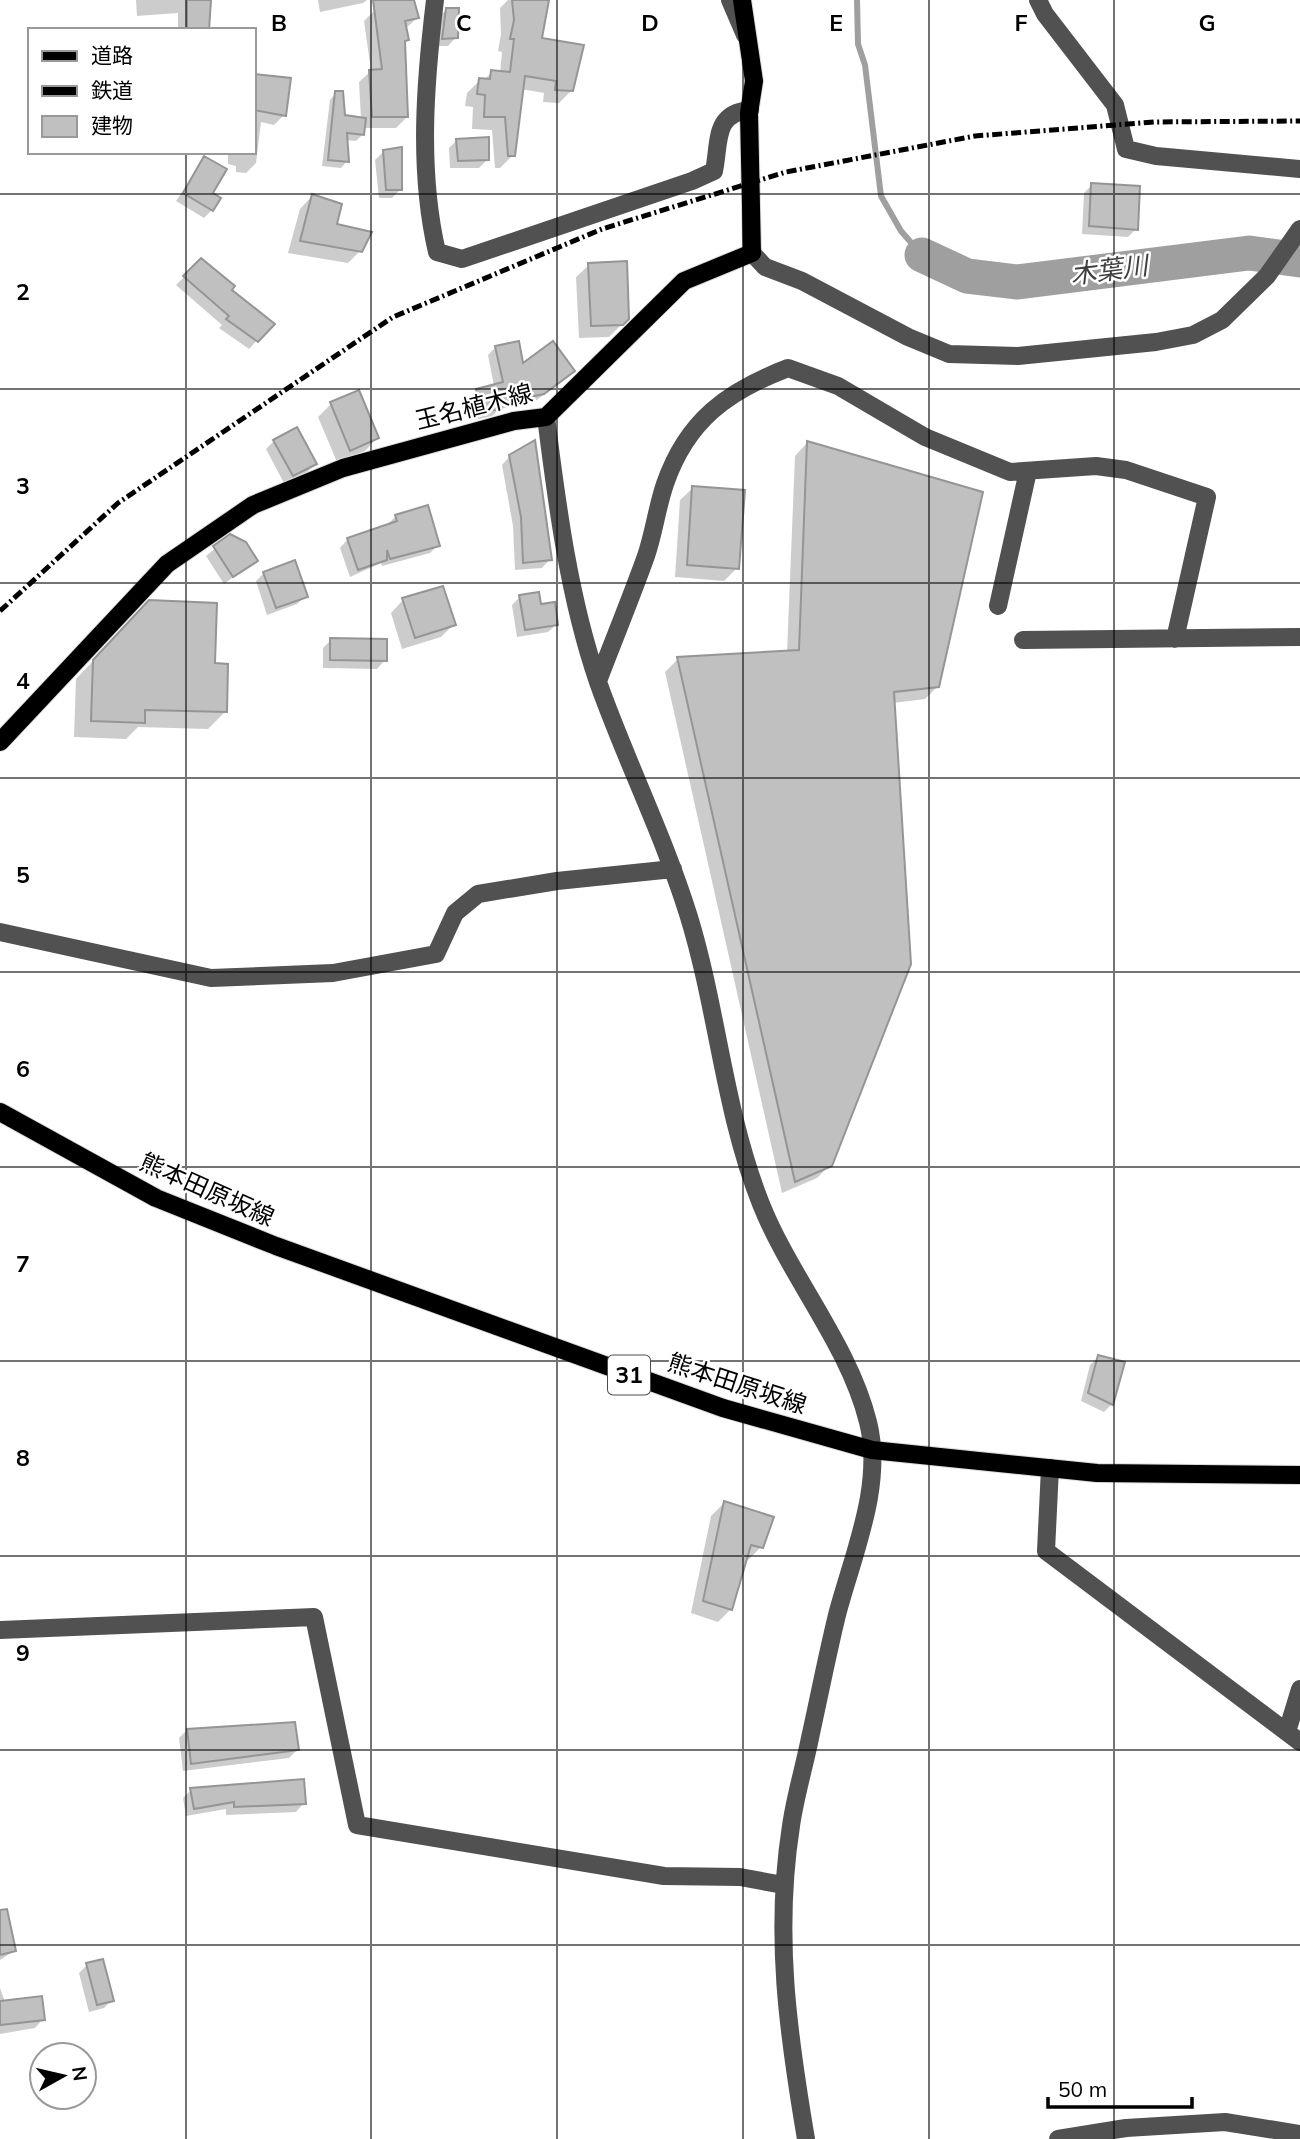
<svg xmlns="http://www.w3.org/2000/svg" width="1300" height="2139" font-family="Mulish,'Noto Sans JP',sans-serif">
	<rect width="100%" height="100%" fill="#fff"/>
	<!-- shadow -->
	<path fill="#0003" d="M136,0H207L206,30H178V13L137,16Z
		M318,0H367L363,3L320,12Z
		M508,0H547L540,40L572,90L559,103L543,102L544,93L521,89L513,155L500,168H495L492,130L472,129L473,107L465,106L467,93L480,80H484L492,72L500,73L502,52L498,51L501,34L500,8Z
		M375,10L417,18L405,29L407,117L396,128H363V134L356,141L345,140L347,161L341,168L322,166L330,100L336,93L343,116L361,119L359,82L371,71L364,21Z
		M446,10L456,37L448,46H435L438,18Z
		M254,76L289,80L284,115L274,125L261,122L256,163L246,173L236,172V166L228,164V152H254Z
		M457,140L487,160L479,168H450L449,148Z
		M384,151L400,190L392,198H379L375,160Z
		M205,158L212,210L204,218L176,201Z
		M1092,185L1136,229L1128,237L1082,234L1084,193Z
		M312,196L335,225L361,250L348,263L288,253L300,209Z
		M201,260L230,290L272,324L249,349L219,328L222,325L176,285Z
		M589,265L628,318L609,337L579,338L576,277Z
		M496,347L522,366L565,379L534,402L499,409L492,416L474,420L469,399L477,390L494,386L488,355Z
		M358,392L377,438L365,451L337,462L318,417L331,404Z
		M274,441L315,464L307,472L284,483L266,449Z
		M807,443L938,686L925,699L893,703L830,1165L817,1178L782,1193L665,672L678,659L787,652L795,456Z
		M510,456L550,559L542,568L515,570L513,526L502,465Z
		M693,488L737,568L724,581L675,577L680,500Z
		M396,516L438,545L430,553L382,566L381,563L350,577L340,548L348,539L388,524Z
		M230,536L256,560L224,584L206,556Z
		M264,573L306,596L297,604L267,615L256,581Z
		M520,597L540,606L557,624L548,632L517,637L512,605Z
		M403,600L454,624L441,637L402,649L391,613Z
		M132,620L213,665L225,712L208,729L138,727L126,739L74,737L76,679Z
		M331,640L385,660L377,669L323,668V648Z
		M1099,1357L1112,1404L1104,1412L1081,1401L1090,1365Z
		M724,1503L761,1547L748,1560L745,1559L731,1609L718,1622L691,1613L711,1516Z
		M187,1730L297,1750L289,1758L183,1771L179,1738Z
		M191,1790L304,1803L296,1812L226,1815V1809L186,1816L183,1798Z
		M0,1920L14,1951L0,1960Z
		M87,1965L112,2000L104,2008L89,2012L79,1973Z
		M0,1988L5,2002L43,2019L35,2028L0,2034Z"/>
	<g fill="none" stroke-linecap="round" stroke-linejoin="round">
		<!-- stream -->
		<path stroke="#9f9f9f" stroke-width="6" d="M857,0L858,44L865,65L881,196L901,231L922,255"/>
		<!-- river -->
		<path stroke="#9f9f9f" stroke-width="35" d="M922,255L967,276L1018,282L1249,253L1300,260"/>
	</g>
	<!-- building -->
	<path fill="#c0c0c0" stroke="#959595" stroke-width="2" d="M187,0H211L209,30H187Z
		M373,0H414L419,18L405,21L409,40L405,41L408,117H372L369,70L382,69Z
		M512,0H549L542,38L584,45L573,91L555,90L556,81L525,76L515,156H508L505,117H484L485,95L477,94L479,78L490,79L491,70L510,72L514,39H510L514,20Z
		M446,8H459L458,38L442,39Z
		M254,74L291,78L286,116L254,110Z
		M335,91H343L345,115L366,118L364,135L347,133L349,162L328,160Z
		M489,137V160L458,161L456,139Z
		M402,147V190H386L383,150Z
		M204,156L227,169L213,193L221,198L213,211L183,193Z
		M1091,183L1140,186L1138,230L1089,226Z
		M312,194L342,204L337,224L372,232L362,252L300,241Z
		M201,258L235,286L232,290L275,324L258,342L226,319L229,316L183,276Z
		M627,261L629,319L623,325L591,326L588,263Z
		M519,341L523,363L553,341L575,371L544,394L501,403L502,408L482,413L476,389L503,382L495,346Z
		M359,390L379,438L350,451L330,402Z
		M297,427L317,464L293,476L273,440Z
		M535,440L552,560L523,563L521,517L509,455Z
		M807,441L983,492L939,687L894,692L911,964L832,1166L795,1182L677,657L799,650Z
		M692,486L745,490L739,569L687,565Z
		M428,505L440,546L390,559L387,550V560L358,570L347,538L397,521L395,515Z
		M230,534L246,542L258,561L233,577L213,546Z
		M295,560L308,597L276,608L263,572Z
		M443,586L456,625L415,638L402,598Z
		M539,592L541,604L555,602L558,625L525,630L519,595Z
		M149,600L217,603L215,663L228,664L227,712L145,710V723L91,721L93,660Z
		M330,638L387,639V661L330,660Z
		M1098,1355L1125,1362L1113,1405L1088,1393Z
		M724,1501L774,1517L763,1548L751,1545L732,1610L703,1601Z
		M295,1722L299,1750L191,1764L187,1729Z
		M304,1779L306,1804L234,1807V1802L194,1809L190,1788Z
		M7,1909L16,1951L0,1955V1910Z
		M103,1959L114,2001L97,2005L86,1963Z
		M42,1996L45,2020L0,2025V2001Z"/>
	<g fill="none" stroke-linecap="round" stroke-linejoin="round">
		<!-- major casing -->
		<g stroke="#dbdbdb" stroke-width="20">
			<path id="major" d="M0,742L167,564L253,505L343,468L514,421L546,417L684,281L752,253L749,113L754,81L742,0
				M0,1112L156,1198L276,1246L723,1408L872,1450L1097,1473L1300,1475"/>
		</g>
		<!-- minor -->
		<path stroke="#515151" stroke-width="18" d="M435,0C425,83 418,170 437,252L462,259L692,181L714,171C720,143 713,113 750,110
			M730,0L745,35
			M1038,0L1045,14L1115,105L1126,149L1156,156L1300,169
			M752,253L765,267L802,281L908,337L949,354L1018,356L1156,342L1193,335L1222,320L1267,276L1300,229
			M546,417C557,505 569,598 598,682C626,761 664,836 689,917C718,1012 724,1111 761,1204C790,1277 849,1345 868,1422C884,1485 853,1554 837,1615C827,1656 819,1697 810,1738C804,1768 795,1797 791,1826C774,1934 788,2033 806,2139
			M998,606L1028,471
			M1023,640L1300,637
			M598,681C614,639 631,598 646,556C654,533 657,507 665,484C687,420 728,391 788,368L838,386L925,437L1010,472L1096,466L1126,470L1207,497L1175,639
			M0,932L211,978L333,973L436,954L455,913L478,894L557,881L673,869
			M1050,1468L1046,1551L1300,1742
			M0,1630L314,1617L357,1825L664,1876L740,1877L783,1885
			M1287,1732L1300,1689
			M1058,2139L1126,2128L1225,2122L1300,2134"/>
		<!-- major -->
		<use href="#major" stroke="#000" stroke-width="18"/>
		<!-- rail -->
		<path stroke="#000" stroke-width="5" stroke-dasharray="10 3.5 2 3.5" stroke-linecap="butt" d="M0,611L118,503L393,317L602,229L786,172L975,136L1154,122L1300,121"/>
	</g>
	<!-- grid -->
	<path fill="none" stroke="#000" stroke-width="2" stroke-opacity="0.55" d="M186,0V30M371,0V2139M557,0V2139M743,0V2139M929,0V2139M1114,0V2139M186,152V2139M0,194H1300M0,389H1300M0,583H1300M0,778H1300M0,972H1300M0,1167H1300M0,1361H1300M0,1556H1300M0,1750H1300M0,1945H1300"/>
	<g text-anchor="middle" stroke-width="5" stroke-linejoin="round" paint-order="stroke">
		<!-- shield labels -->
		<rect fill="#fff" stroke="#4c4c4c" stroke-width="2" x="608" y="1355.5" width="42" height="39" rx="5"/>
		<g font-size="23" font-weight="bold" fill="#000">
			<text x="629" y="1383">31</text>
		</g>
		<!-- street labels -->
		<g font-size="24" fill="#000" stroke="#fff">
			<text transform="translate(474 407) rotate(-14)" y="8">玉名植木線</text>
			<text transform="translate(207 1190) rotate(24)" y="8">熊本田原坂線</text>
			<text transform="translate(737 1384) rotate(18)" y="8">熊本田原坂線</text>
		</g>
		<!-- water labels -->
		<g font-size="26" font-style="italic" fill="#404040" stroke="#fff">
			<text transform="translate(1109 270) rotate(-7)" y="9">木葉川</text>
		</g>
	</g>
	<g font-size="23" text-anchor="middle" font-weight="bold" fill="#000" stroke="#fff" stroke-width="5" stroke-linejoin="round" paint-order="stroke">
		<text x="279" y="31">B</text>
		<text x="464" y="31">C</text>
		<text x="650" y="31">D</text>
		<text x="836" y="31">E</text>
		<text x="1021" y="31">F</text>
		<text x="1207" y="31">G</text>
		<text x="23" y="300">2</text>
		<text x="23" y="494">3</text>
		<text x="23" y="689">4</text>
		<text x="23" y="883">5</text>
		<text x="23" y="1077">6</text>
		<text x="23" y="1272">7</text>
		<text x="23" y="1466">8</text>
		<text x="23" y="1661">9</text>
	</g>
	<!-- legend -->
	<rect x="28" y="28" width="228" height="126" fill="#ffffff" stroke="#999999" stroke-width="2"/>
	<rect x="42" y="51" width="35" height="10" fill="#000000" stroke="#999999" stroke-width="2"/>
	<text x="91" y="63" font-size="21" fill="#000000">道路</text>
	<rect x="42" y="86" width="35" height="10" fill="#000000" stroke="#999999" stroke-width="2"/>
	<text x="91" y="98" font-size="21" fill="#000000">鉄道</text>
	<rect x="42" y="116" width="35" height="21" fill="#c0c0c0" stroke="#999999" stroke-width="2"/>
	<text x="91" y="133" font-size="21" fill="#000000">建物</text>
	<!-- north arrow -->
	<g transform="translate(63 2076) rotate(82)"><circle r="33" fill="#ffffff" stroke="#999999" stroke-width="2"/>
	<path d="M0-5L12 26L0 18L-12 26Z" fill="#000000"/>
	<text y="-10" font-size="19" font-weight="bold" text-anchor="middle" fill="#000000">N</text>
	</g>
	<!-- scale -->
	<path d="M1048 2097v10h144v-10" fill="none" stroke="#000000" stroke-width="3.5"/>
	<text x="1058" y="2097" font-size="21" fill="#000000" stroke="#ffffff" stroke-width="5" paint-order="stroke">50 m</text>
</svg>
